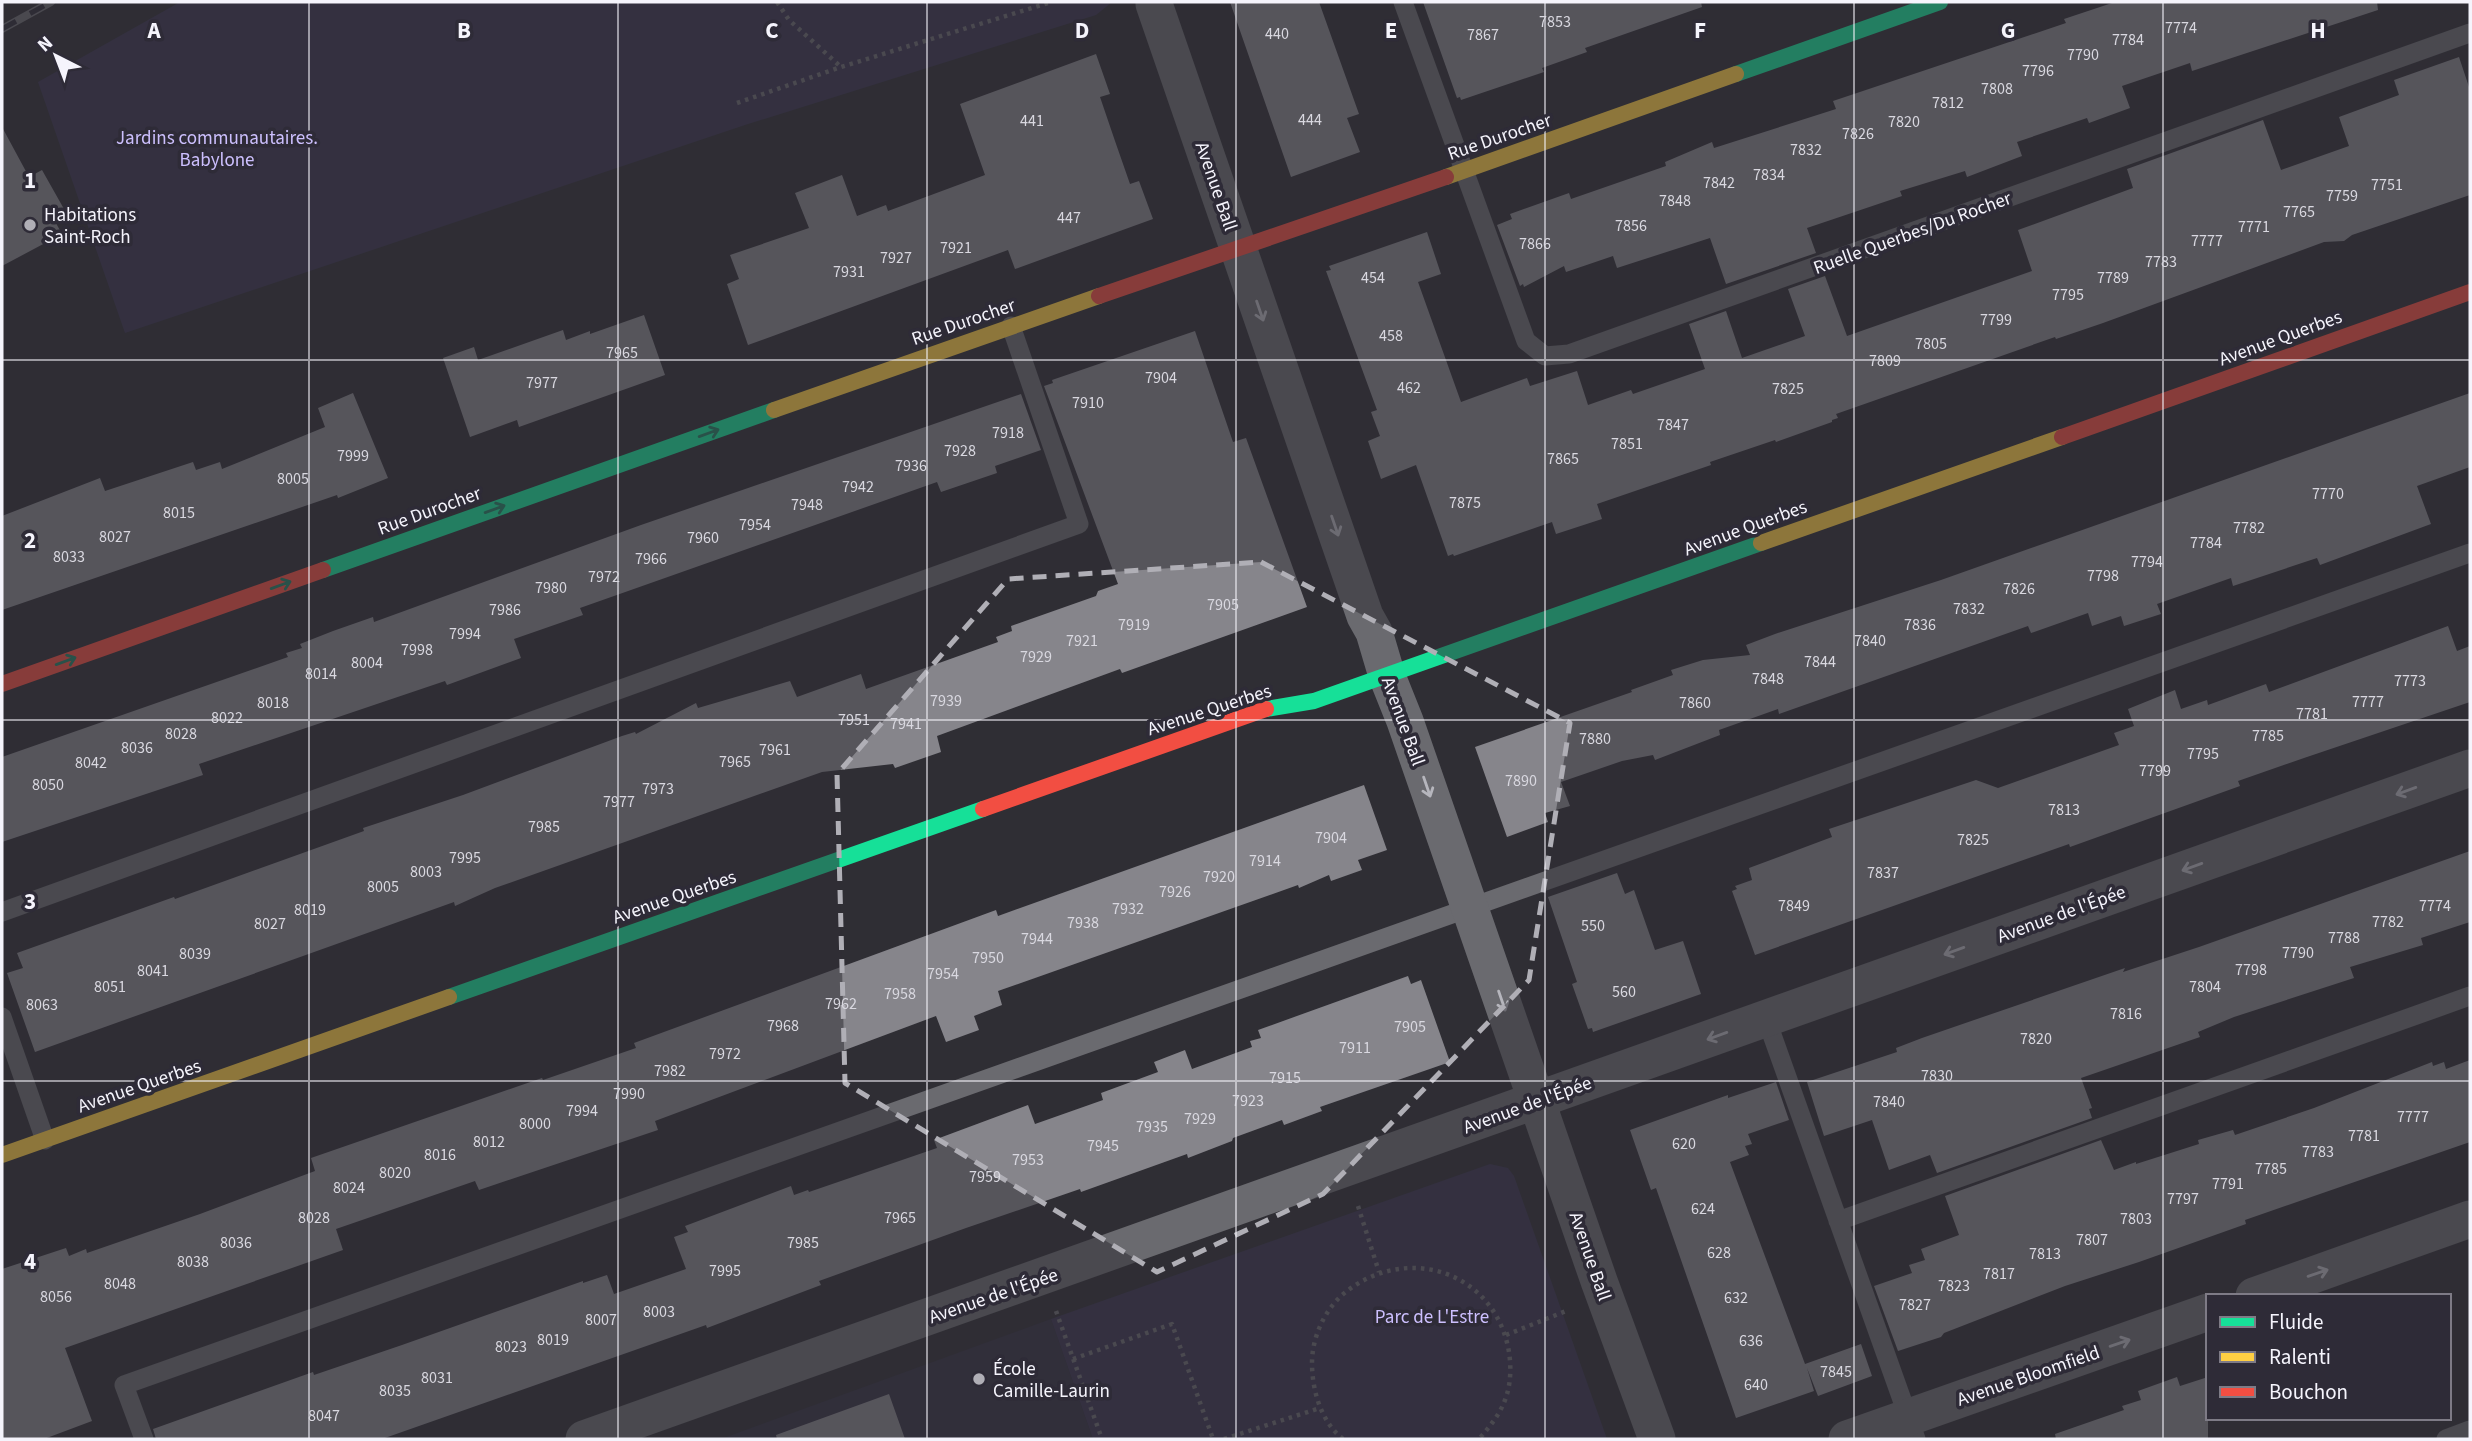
<svg xmlns="http://www.w3.org/2000/svg" width="2472" height="1441" font-family="'Source Sans 3',sans-serif">
	<rect width="100%" height="100%" fill="#2f2e34"/>
	<!-- built -->
	<path fill="#343141" d="M1051,1319L1093,1439H721Z"/>
	<!-- green -->
	<path fill="#3a344f" d="M180,2H1112L1096,15L745,125L125,333L38,82Z
		M1490,1164L1508,1168L1514,1176L1607,1439H1093L1051,1319Z"/>
	<!-- building -->
	<path fill="#86858b" d="M1230,2H1319L1359,114L1347,118L1360,152L1291,177Z
		M1423,2H1701L1702,7L1585,48L1587,52L1542,68L1544,72L1461,100L1460,97L1457,98Z
		M2115,2H2377L2378,10L2192,71L2190,63L2122,86L2130,108L2089,123L2087,118L2017,142L2022,156L1967,177L1965,171L1900,191L1902,196L1807,228L1816,253L1726,284L1710,238L1617,268L1613,256L1566,272L1564,266L1524,287L1523,284L1520,286L1497,225L1512,219L1510,214L1569,193L1571,199L1666,166L1665,162L1712,142L1714,148L1836,109L1833,101L2066,23L2064,19Z
		M1096,54L1110,94L1100,97L1115,141L1130,184L1139,181L1153,219L1015,269L1008,250L748,345L727,284L739,279L730,255L809,228L795,193L842,175L857,216L886,205L888,211L985,175L960,104Z
		M2459,57L2470,90V195L2352,235L2344,241L2324,242L2103,323L2056,339L2055,337L1836,414L1838,418L1832,420V422L1776,442L1775,440L1710,462L1711,465L1597,504L1602,519L1556,534L1552,522L1454,556L1453,554L1448,556L1416,465L1381,479L1368,441L1380,436L1371,412L1377,410L1326,271L1331,270L1329,266L1427,232L1441,274L1418,282L1461,402L1527,378L1530,386L1577,371L1588,405L1631,390L1633,394L1705,369L1689,324L1726,311L1742,358L1805,336L1788,289L1825,276L1847,336L2032,271L2018,230L2133,188L2127,169L2263,120L2281,170L2349,146L2339,117L2399,95L2394,80Z
		M2,127L29,177L42,170L64,209L52,216L62,234L2,266Z
		M644,315L665,375L519,427L517,420L470,437L443,358L474,347L478,360L563,330L566,340L590,331V334Z
		M1195,331L1233,442L1246,438L1307,607L1122,673L1120,669L937,736L941,752L895,768L893,764L822,772L495,888L455,906L454,902L35,1052L7,973L23,968L17,953L174,897L175,899L364,831L363,828L463,795L622,736L635,732L636,734L696,703L698,708L790,681L797,697L861,674L866,689L998,642L996,637L1012,631L1011,626L1096,596L1098,591L1118,584L1044,386L1053,383L1052,380Z
		M353,393L388,478L338,498L337,495L2,610V516L100,478L105,491L193,462L196,470L220,462L222,469L325,427L318,408Z
		M2470,393V467L2417,486L2431,524L2320,565L2317,558L2233,586L2231,578L2157,604L2161,614L2124,626L2121,616L2092,626L2088,613L2031,633L2028,626L1779,714L1778,709L1719,730L1720,735L1655,760L1653,755L1622,761L1561,782L1570,806L1545,813L1548,822L1507,837L1475,747L1632,692L1631,690L1673,675L1671,670L1703,660L1750,655L1746,645L1775,634L1941,580Z
		M1021,394L1041,450L995,466L997,473L941,492L937,482L580,608L583,615L514,639L521,658L447,685L445,681L199,764L203,775L2,842V757L288,657L286,653L302,648L300,644L333,631L373,617L374,622L641,525Z
		M2448,626L2457,651L2470,646V702L2304,758L2238,781L2240,786L2070,847L2069,844L1755,955L1732,891L1737,889L1735,886L1752,880L1749,868L1832,837L1829,829L1976,780L1998,788L2119,745L2114,733L2134,726L2128,709L2175,690L2181,709L2207,700L2208,705L2266,684L2269,692Z
		M1364,785L1387,850L1358,860L1362,870L1331,881L1329,875L1299,888L1298,885L998,991L1002,1005L974,1016L979,1030L946,1042L936,1016L655,1121L658,1130L479,1190L475,1181L336,1229L343,1250L65,1348L92,1421L44,1439H2V1269L66,1248L69,1256L86,1249L87,1253L200,1214L315,1171L311,1158L542,1078L543,1080L636,1048L634,1043L996,910L998,916Z
		M2470,851V922L2421,938L2423,945L2350,967L2354,978L2234,1017L2198,1032L2200,1037L2081,1078L2092,1108L2089,1109L2092,1118L1937,1173L1930,1155L1889,1170L1872,1120L1824,1136L1807,1082L1897,1052L1896,1048L1922,1038L2125,968L2123,972L2199,947Z
		M1617,873L1625,894L1634,890L1655,950L1683,941L1701,994L1593,1032L1592,1028L1588,1029L1572,984L1577,982L1548,897Z
		M1408,976L1411,984L1421,980L1450,1062L1320,1107L1322,1111L1284,1125L1282,1120L1233,1138L1232,1141L1188,1158L1187,1154L1081,1192L1080,1189L966,1228L819,1281L821,1285L707,1328L706,1325L382,1439H156L153,1429L313,1372L314,1375L402,1345L583,1281V1283L607,1275L614,1294L686,1269L674,1237L688,1232L685,1226L791,1186L794,1195L808,1190L809,1192L937,1148L934,1140L1028,1105L1035,1124L1103,1100L1101,1093L1158,1072L1154,1062L1185,1050L1192,1069L1252,1047L1250,1041L1261,1038L1258,1030Z
		M2470,1060V1142L2245,1220L2246,1224L2139,1262L2065,1286L1944,1333L1941,1337L1898,1351L1874,1286L1912,1273L1909,1265L1925,1260L1921,1249L1959,1235L1945,1196L2101,1140L2114,1170L2136,1162V1164L2199,1144L2198,1140L2233,1130L2235,1135L2314,1108L2432,1062L2433,1066L2444,1062L2446,1069Z
		M1776,1082L1789,1120L1748,1134L1752,1144L1745,1146L1749,1155L1730,1162L1805,1364L1861,1344L1872,1376L1818,1396L1807,1368L1814,1391L1736,1418L1656,1188L1651,1190L1630,1130L1728,1095V1098Z
		M2177,1377L2180,1386L2208,1377V1439H2056L2055,1434L2124,1410L2122,1406L2141,1400L2138,1391Z
		M889,1394L905,1439H777L776,1435Z"/>
	<g fill="none" stroke-linecap="round" stroke-linejoin="round">
		<!-- path -->
		<path stroke="#6b6a70" stroke-width="4.5" stroke-dasharray="3.5 5" stroke-linecap="butt" d="M777,2L789,20L841,67
			M737,103L841,67L1051,2
			M1358,1206L1379,1272
			M1056,1311L1102,1439
			M1506,1335L1566,1311
			M1073,1359L1172,1324L1213,1439
			M1224,1439L1320,1408
			M1343,1439C1321,1422 1312,1390 1312,1363C1312,1339 1323,1313 1341,1296C1402,1242 1495,1269 1509,1352C1511,1365 1511,1381 1507,1394C1502,1412 1491,1425 1479,1439"/>
		<!-- lane -->
		<path stroke="#6a6a6f" stroke-width="19" d="M1403,2L1526,341L1545,356L1569,354L2470,33
			M2,912L1079,524L1011,326
			M2,1017L45,1140
			M1766,1018L1916,1439
			M1838,1221L2470,996
			M144,1439L124,1385L2470,553
			M2446,1439L2470,1430"/>
		<!-- street -->
		<path stroke="#6a6a6f" stroke-width="37" d="M1154,4L1365,616L1374,632L1387,676L1405,721L1599,1281L1657,1439
			M2254,1296L2470,1219
			M584,1439L2470,768
			M1847,1439L2208,1312"/>
		<!-- fast -->
		<path stroke="#16e098" stroke-width="16" d="M1736,74L1940,2
			M323,570L774,410
			M1266,709L1314,701L1761,543
			M449,997L983,809"/>
		<!-- slow -->
		<path stroke="#ffcf43" stroke-width="16" d="M1446,177L1736,74
			M774,410L1099,296
			M1761,543L2062,437
			M2,1155L449,997"/>
		<!-- jam -->
		<path stroke="#f24e42" stroke-width="16" d="M1099,296L1446,177
			M2062,437L2470,292
			M2,684L323,570
			M983,809L1266,709"/>
		<!-- rail casing -->
		<g stroke="#6b6a70" stroke-width="8">
			<path id="rail" d="M2,29L51,2"/>
		</g>
		<!-- rail -->
		<use href="#rail" stroke="#2e2b37" stroke-width="5" stroke-dasharray="16" stroke-linecap="butt"/>
	</g>
	<!-- one-way arrows -->
	<defs><path id="oneway-shaft" d="M-6 0H5M1.5-3L5.5 0L1.5 3" fill="none" stroke-width="1.6" stroke-linecap="round" stroke-linejoin="round" transform="scale(1.75)"/></defs>
	<g stroke="#b6b6bd">
		<use href="#oneway-shaft" transform="translate(1260 311) rotate(71)"/>
		<use href="#oneway-shaft" transform="translate(1335 526) rotate(71)"/>
		<use href="#oneway-shaft" transform="translate(1427 787) rotate(71)"/>
		<use href="#oneway-shaft" transform="translate(2406 791) rotate(160)"/>
		<use href="#oneway-shaft" transform="translate(2192 867) rotate(160)"/>
		<use href="#oneway-shaft" transform="translate(1954 951) rotate(160)"/>
		<use href="#oneway-shaft" transform="translate(1502 1001) rotate(71)"/>
		<use href="#oneway-shaft" transform="translate(1717 1036) rotate(160)"/>
		<use href="#oneway-shaft" transform="translate(2318 1273) rotate(-19)"/>
		<use href="#oneway-shaft" transform="translate(2120 1343) rotate(-19)"/>
	</g>
	<g stroke="#237c63">
		<use href="#oneway-shaft" transform="translate(709 433) rotate(-20)"/>
		<use href="#oneway-shaft" transform="translate(495 509) rotate(-20)"/>
		<use href="#oneway-shaft" transform="translate(281 585) rotate(-20)"/>
		<use href="#oneway-shaft" transform="translate(66 661) rotate(-20)"/>
	</g>
	<!-- marked area -->
	<path d="M0 0H2472V1441H0ZM1261,562L1570,723L1529,980L1323,1194L1157,1272L845,1083L837,774L1008,579Z" fill="#2f2e34" fill-opacity=".55" fill-rule="evenodd"/>
	<path fill="none" stroke="#b0afb6" stroke-width="5" stroke-dasharray="14 9" stroke-linejoin="round" d="M1261,562L1570,723L1529,980L1323,1194L1157,1272L845,1083L837,774L1008,579Z"/>
	<!-- grid -->
	<path fill="none" stroke="#f5f4fc" stroke-width="2" stroke-opacity="0.55" d="M309,2V1439M618,2V1439M927,2V1439M1236,2V1439M1545,2V1439M1854,2V1439M2163,2V1439M2,360H2470M2,720H2470M2,1081H2470"/>
	<!-- markers -->
	<g fill="#b0afb6" stroke="#2e2b37" stroke-width="2.5">
		<circle cx="30" cy="225" r="7"/>
		<circle cx="979" cy="1379" r="7"/>
	</g>
	<g text-anchor="middle" stroke-width="7" stroke-linejoin="round" paint-order="stroke">
		<!-- number labels -->
		<g font-size="16" fill="#d9d8e0">
			<text x="1555" y="27">7853</text>
			<text x="2181" y="33">7774</text>
			<text x="1277" y="39">440</text>
			<text x="1483" y="40">7867</text>
			<text x="2128" y="45">7784</text>
			<text x="2083" y="60">7790</text>
			<text x="2038" y="76">7796</text>
			<text x="1997" y="94">7808</text>
			<text x="1948" y="108">7812</text>
			<text x="1310" y="125">444</text>
			<text x="1032" y="126">441</text>
			<text x="1904" y="127">7820</text>
			<text x="1858" y="139">7826</text>
			<text x="1806" y="155">7832</text>
			<text x="1769" y="180">7834</text>
			<text x="1719" y="188">7842</text>
			<text x="2387" y="190">7751</text>
			<text x="2342" y="201">7759</text>
			<text x="1675" y="206">7848</text>
			<text x="2299" y="217">7765</text>
			<text x="1069" y="223">447</text>
			<text x="1631" y="231">7856</text>
			<text x="2254" y="232">7771</text>
			<text x="2207" y="246">7777</text>
			<text x="1535" y="249">7866</text>
			<text x="956" y="253">7921</text>
			<text x="896" y="263">7927</text>
			<text x="2161" y="267">7783</text>
			<text x="849" y="277">7931</text>
			<text x="1373" y="283">454</text>
			<text x="2113" y="283">7789</text>
			<text x="2068" y="300">7795</text>
			<text x="1996" y="325">7799</text>
			<text x="1391" y="341">458</text>
			<text x="1931" y="349">7805</text>
			<text x="622" y="358">7965</text>
			<text x="1885" y="366">7809</text>
			<text x="1161" y="383">7904</text>
			<text x="542" y="388">7977</text>
			<text x="1409" y="393">462</text>
			<text x="1788" y="394">7825</text>
			<text x="1088" y="408">7910</text>
			<text x="1673" y="430">7847</text>
			<text x="1008" y="438">7918</text>
			<text x="1627" y="449">7851</text>
			<text x="960" y="456">7928</text>
			<text x="353" y="461">7999</text>
			<text x="1563" y="464">7865</text>
			<text x="911" y="471">7936</text>
			<text x="293" y="484">8005</text>
			<text x="858" y="492">7942</text>
			<text x="2328" y="499">7770</text>
			<text x="1465" y="508">7875</text>
			<text x="807" y="510">7948</text>
			<text x="179" y="518">8015</text>
			<text x="755" y="530">7954</text>
			<text x="2249" y="533">7782</text>
			<text x="115" y="542">8027</text>
			<text x="703" y="543">7960</text>
			<text x="2206" y="548">7784</text>
			<text x="69" y="562">8033</text>
			<text x="651" y="564">7966</text>
			<text x="2147" y="567">7794</text>
			<text x="2103" y="581">7798</text>
			<text x="604" y="582">7972</text>
			<text x="551" y="593">7980</text>
			<text x="2019" y="594">7826</text>
			<text x="1223" y="610">7905</text>
			<text x="1969" y="614">7832</text>
			<text x="505" y="615">7986</text>
			<text x="1134" y="630">7919</text>
			<text x="1920" y="630">7836</text>
			<text x="465" y="639">7994</text>
			<text x="1082" y="646">7921</text>
			<text x="1870" y="646">7840</text>
			<text x="417" y="655">7998</text>
			<text x="1036" y="662">7929</text>
			<text x="1820" y="667">7844</text>
			<text x="367" y="668">8004</text>
			<text x="321" y="679">8014</text>
			<text x="1768" y="684">7848</text>
			<text x="2410" y="686">7773</text>
			<text x="946" y="706">7939</text>
			<text x="2368" y="707">7777</text>
			<text x="273" y="708">8018</text>
			<text x="1695" y="708">7860</text>
			<text x="2312" y="719">7781</text>
			<text x="227" y="723">8022</text>
			<text x="854" y="725">7951</text>
			<text x="906" y="729">7941</text>
			<text x="181" y="739">8028</text>
			<text x="2268" y="741">7785</text>
			<text x="1595" y="744">7880</text>
			<text x="137" y="753">8036</text>
			<text x="775" y="755">7961</text>
			<text x="2203" y="759">7795</text>
			<text x="735" y="767">7965</text>
			<text x="91" y="768">8042</text>
			<text x="2155" y="776">7799</text>
			<text x="1521" y="786">7890</text>
			<text x="48" y="790">8050</text>
			<text x="658" y="794">7973</text>
			<text x="619" y="807">7977</text>
			<text x="2064" y="815">7813</text>
			<text x="544" y="832">7985</text>
			<text x="1331" y="843">7904</text>
			<text x="1973" y="845">7825</text>
			<text x="465" y="863">7995</text>
			<text x="1265" y="866">7914</text>
			<text x="426" y="877">8003</text>
			<text x="1883" y="878">7837</text>
			<text x="1219" y="882">7920</text>
			<text x="383" y="892">8005</text>
			<text x="1175" y="897">7926</text>
			<text x="1794" y="911">7849</text>
			<text x="2435" y="911">7774</text>
			<text x="1128" y="914">7932</text>
			<text x="310" y="915">8019</text>
			<text x="2388" y="927">7782</text>
			<text x="1083" y="928">7938</text>
			<text x="270" y="929">8027</text>
			<text x="1593" y="931">550</text>
			<text x="2344" y="943">7788</text>
			<text x="1037" y="944">7944</text>
			<text x="2298" y="958">7790</text>
			<text x="195" y="959">8039</text>
			<text x="988" y="963">7950</text>
			<text x="2251" y="975">7798</text>
			<text x="153" y="976">8041</text>
			<text x="943" y="979">7954</text>
			<text x="110" y="992">8051</text>
			<text x="2205" y="992">7804</text>
			<text x="1624" y="997">560</text>
			<text x="900" y="999">7958</text>
			<text x="841" y="1009">7962</text>
			<text x="42" y="1010">8063</text>
			<text x="2126" y="1019">7816</text>
			<text x="783" y="1031">7968</text>
			<text x="1410" y="1032">7905</text>
			<text x="2036" y="1044">7820</text>
			<text x="1355" y="1053">7911</text>
			<text x="725" y="1059">7972</text>
			<text x="670" y="1076">7982</text>
			<text x="1937" y="1081">7830</text>
			<text x="1285" y="1083">7915</text>
			<text x="629" y="1099">7990</text>
			<text x="1248" y="1106">7923</text>
			<text x="1889" y="1107">7840</text>
			<text x="582" y="1116">7994</text>
			<text x="2413" y="1122">7777</text>
			<text x="1200" y="1124">7929</text>
			<text x="535" y="1129">8000</text>
			<text x="1152" y="1132">7935</text>
			<text x="2364" y="1141">7781</text>
			<text x="489" y="1147">8012</text>
			<text x="1684" y="1149">620</text>
			<text x="1103" y="1151">7945</text>
			<text x="2318" y="1157">7783</text>
			<text x="440" y="1160">8016</text>
			<text x="1028" y="1165">7953</text>
			<text x="2271" y="1174">7785</text>
			<text x="395" y="1178">8020</text>
			<text x="985" y="1182">7959</text>
			<text x="2228" y="1189">7791</text>
			<text x="349" y="1193">8024</text>
			<text x="2183" y="1204">7797</text>
			<text x="1703" y="1214">624</text>
			<text x="314" y="1223">8028</text>
			<text x="900" y="1223">7965</text>
			<text x="2136" y="1224">7803</text>
			<text x="2092" y="1245">7807</text>
			<text x="236" y="1248">8036</text>
			<text x="803" y="1248">7985</text>
			<text x="1719" y="1258">628</text>
			<text x="2045" y="1259">7813</text>
			<text x="193" y="1267">8038</text>
			<text x="725" y="1276">7995</text>
			<text x="1999" y="1279">7817</text>
			<text x="120" y="1289">8048</text>
			<text x="1954" y="1291">7823</text>
			<text x="56" y="1302">8056</text>
			<text x="1736" y="1303">632</text>
			<text x="1915" y="1310">7827</text>
			<text x="659" y="1317">8003</text>
			<text x="601" y="1325">8007</text>
			<text x="553" y="1345">8019</text>
			<text x="1751" y="1346">636</text>
			<text x="511" y="1352">8023</text>
			<text x="1836" y="1377">7845</text>
			<text x="437" y="1383">8031</text>
			<text x="1756" y="1390">640</text>
			<text x="395" y="1396">8035</text>
			<text x="324" y="1421">8047</text>
		</g>
		<!-- street labels -->
		<g font-size="19" fill="#f5f4fc" stroke="#2e2b37">
			<text transform="translate(1499 136) rotate(-19)" y="7">Rue Durocher</text>
			<text transform="translate(1217 186) rotate(71)" y="7">Avenue Ball</text>
			<text transform="translate(1912 232) rotate(-20)" y="7">Ruelle Querbes/Du Rocher</text>
			<text transform="translate(963 321) rotate(-19)" y="7">Rue Durocher</text>
			<text transform="translate(2280 337) rotate(-20)" y="7">Avenue Querbes</text>
			<text transform="translate(429 510) rotate(-20)" y="7">Rue Durocher</text>
			<text transform="translate(1745 527) rotate(-20)" y="7">Avenue Querbes</text>
			<text transform="translate(1209 709) rotate(-18)" y="7">Avenue Querbes</text>
			<text transform="translate(1404 721) rotate(70)" y="7">Avenue Ball</text>
			<text transform="translate(674 896) rotate(-19)" y="7">Avenue Querbes</text>
			<text transform="translate(2061 913) rotate(-20)" y="7">Avenue de l'Épée</text>
			<text transform="translate(139 1085) rotate(-19)" y="7">Avenue Querbes</text>
			<text transform="translate(1527 1104) rotate(-20)" y="7">Avenue de l'Épée</text>
			<text transform="translate(1591 1256) rotate(71)" y="7">Avenue Ball</text>
			<text transform="translate(993 1295) rotate(-19)" y="7">Avenue de l'Épée</text>
			<text transform="translate(2028 1375) rotate(-19)" y="7">Avenue Bloomfield</text>
		</g>
		<!-- park labels -->
		<g font-size="19" fill="#ccbffd" stroke="#2e2b37">
			<text x="217" y="144">Jardins communautaires.<tspan x="217" dy="22">Babylone</tspan></text>
			<text x="1432" y="1323">Parc de L'Estre</text>
		</g>
		<!-- poi labels -->
		<g font-size="19" fill="#f5f4fc" stroke="#2e2b37" text-anchor="start">
			<text x="44" y="221">Habitations<tspan x="44" dy="22">Saint-Roch</tspan></text>
			<text x="993" y="1375">École<tspan x="993" dy="22">Camille-Laurin</tspan></text>
		</g>
	</g>
	<g font-size="23" text-anchor="middle" font-weight="bold" fill="#f5f4fc" stroke="#2e2b37" stroke-width="7" stroke-linejoin="round" paint-order="stroke">
		<text x="154" y="38">A</text>
		<text x="464" y="38">B</text>
		<text x="772" y="38">C</text>
		<text x="1082" y="38">D</text>
		<text x="1391" y="38">E</text>
		<text x="1700" y="38">F</text>
		<text x="2008" y="38">G</text>
		<text x="2318" y="38">H</text>
		<text x="30" y="188">1</text>
		<text x="30" y="548">2</text>
		<text x="30" y="909">3</text>
		<text x="30" y="1269">4</text>
	</g>
	<!-- border -->
	<rect width="2472" height="1441" fill="none" stroke="#f5f4fc" stroke-width="7"/>
	<!-- legend -->
	<rect x="2206" y="1294" width="245" height="126" fill="#2e2b37" stroke="#7e7b86" stroke-width="2"/>
	<rect x="2220" y="1317" width="35" height="10" fill="#16e098" stroke="#7e7b86" stroke-width="2"/>
	<text x="2269" y="1329" font-size="21" fill="#f5f4fc">Fluide</text>
	<rect x="2220" y="1352" width="35" height="10" fill="#ffcf43" stroke="#7e7b86" stroke-width="2"/>
	<text x="2269" y="1364" font-size="21" fill="#f5f4fc">Ralenti</text>
	<rect x="2220" y="1387" width="35" height="10" fill="#f24e42" stroke="#7e7b86" stroke-width="2"/>
	<text x="2269" y="1399" font-size="21" fill="#f5f4fc">Bouchon</text>
	<!-- north arrow -->
	<g transform="translate(56 56) rotate(318)" stroke="#2e2b37" stroke-width="5" paint-order="stroke">
	<path d="M0-5L12 26L0 18L-12 26Z" fill="#f5f4fc"/>
	<text y="-10" font-size="19" font-weight="bold" text-anchor="middle" fill="#f5f4fc">N</text>
	</g>
</svg>
